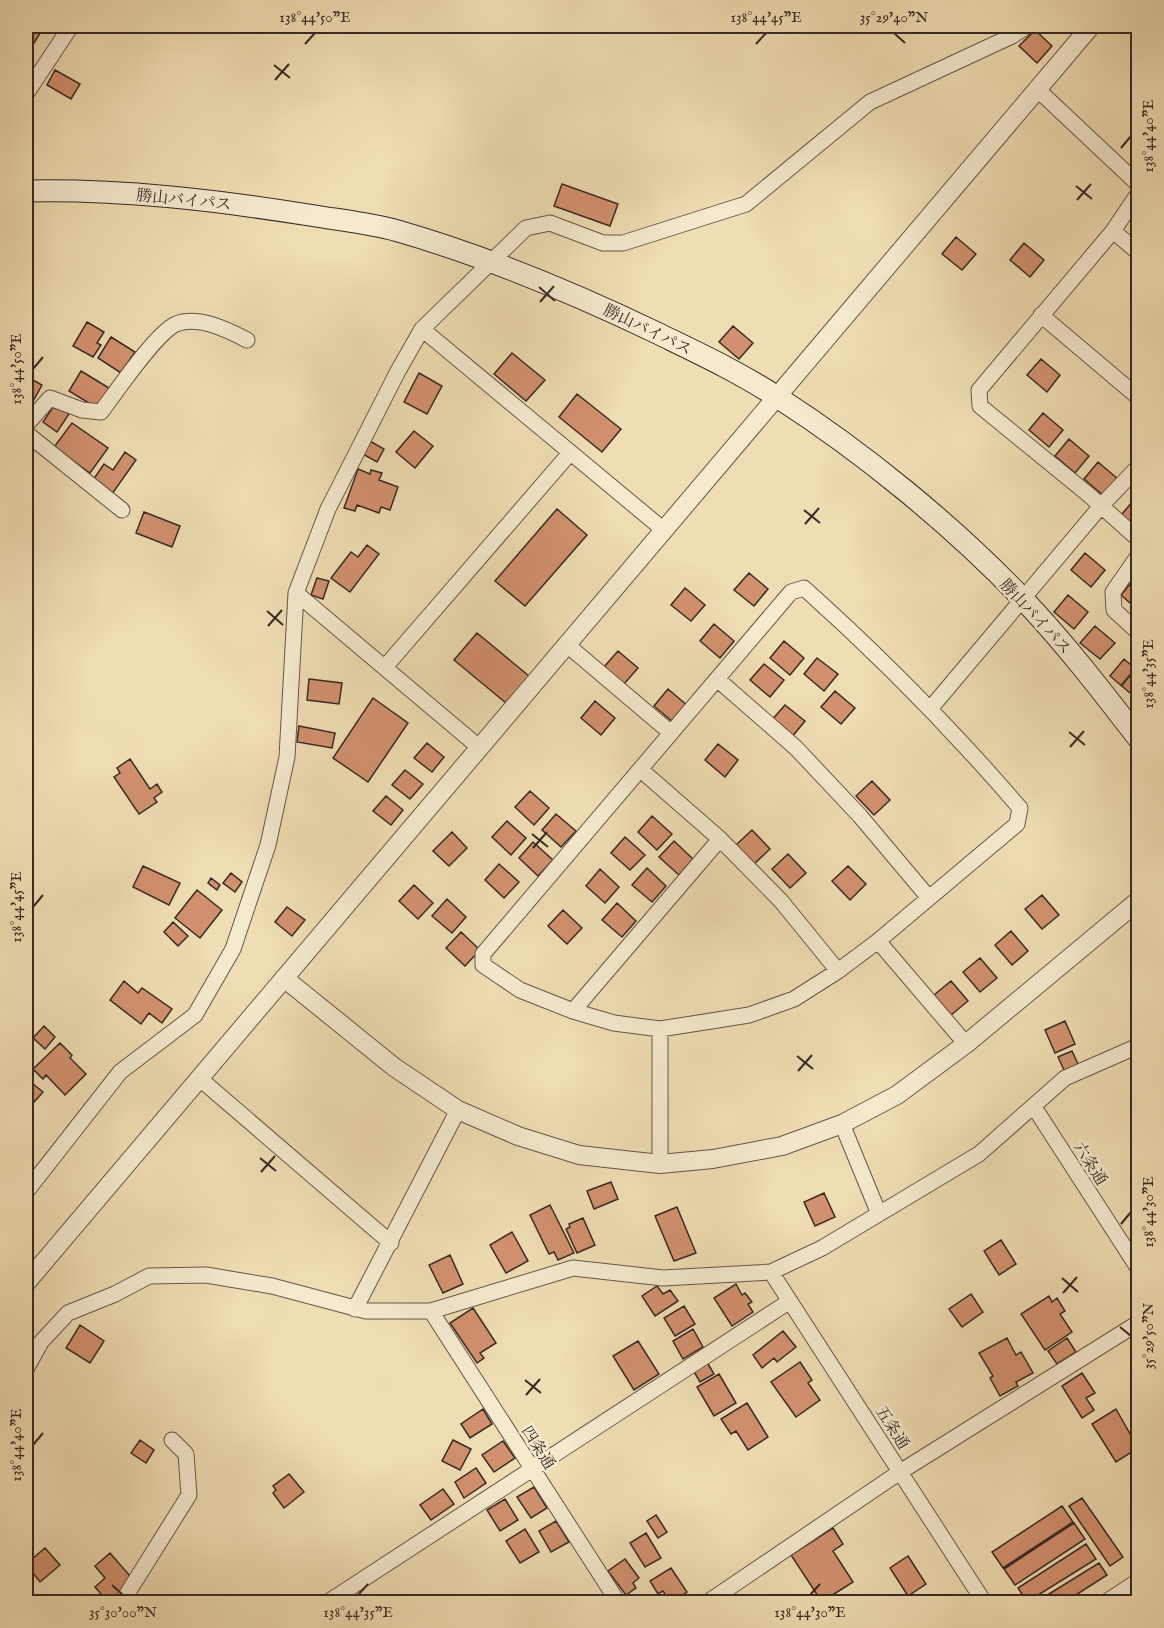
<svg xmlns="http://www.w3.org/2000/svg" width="1164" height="1628" font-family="'IM FELL English','Noto Serif JP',serif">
	<rect width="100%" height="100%" fill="#efddb3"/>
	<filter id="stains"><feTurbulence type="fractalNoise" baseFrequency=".00333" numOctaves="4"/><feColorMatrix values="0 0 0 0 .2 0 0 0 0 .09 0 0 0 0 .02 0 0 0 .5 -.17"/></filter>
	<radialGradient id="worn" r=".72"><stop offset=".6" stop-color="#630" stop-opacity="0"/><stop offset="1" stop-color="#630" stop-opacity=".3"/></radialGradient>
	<!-- building -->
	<path fill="#d2916e" stroke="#372923" stroke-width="1.5" d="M26,26H41L44,27L34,43L26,37Z
		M1035,30L1052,46L1037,63L1019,46Z
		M55,70L80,84L71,99L47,85Z
		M562,184L618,204L610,226L554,206Z
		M956,237L976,254L962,270L942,254Z
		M1024,243L1044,260L1030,277L1010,260Z
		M87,322L104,332L97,343L101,345L93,357L73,346Z
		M733,326L753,343L739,359L719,342Z
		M111,337L135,352L121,373L98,358Z
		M512,353L545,380L526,401L494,374Z
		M1041,359L1060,375L1047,392L1027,375Z
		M81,371L109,388L97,408L69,391Z
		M419,373L442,386L427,414L404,402Z
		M26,376L42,385L26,414Z
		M577,394L621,429L602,452L559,417Z
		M55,404L69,414L57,432L43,422Z
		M1043,413L1063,430L1049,447L1029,430Z
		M72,423L108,448L90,473L54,447Z
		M414,431L433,446L415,468L396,452Z
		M1069,439L1089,456L1075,473L1055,456Z
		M368,440L384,449L377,462L361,453Z
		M125,452L136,460L112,494L93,480L104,464L113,470Z
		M1098,462L1118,479L1104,496L1084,479Z
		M358,469L370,474L371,470L382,473L379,480L398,487L390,510L381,507L379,513L357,505L355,511L344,508Z
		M1132,502L1138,507V535L1118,519Z
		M557,509L587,535L525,606L495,581Z
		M144,512L180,526L172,547L136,533Z
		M367,545L379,554L350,592L331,578L351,552L358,557Z
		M1085,553L1105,570L1091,587L1071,570Z
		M749,573L768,589L754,606L734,590Z
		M317,578L329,581L323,599L311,595Z
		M1135,578L1138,582V610L1121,595Z
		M685,588L705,605L691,621L671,605Z
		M1068,595L1088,612L1074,629L1054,612Z
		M714,624L734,641L720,658L700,641Z
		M1095,626L1115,643L1100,659L1080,643Z
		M477,633L529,676L506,703L454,660Z
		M784,641L804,658L790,675L770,658Z
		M618,651L638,668L624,684L604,667Z
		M817,658L838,674L824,691L804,674Z
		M1124,659L1138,671V683L1130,693L1110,676Z
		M764,664L784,680L770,697L750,680Z
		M309,679L342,683L339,704L307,700Z
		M668,689L688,706L674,723L654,706Z
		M835,691L855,708L841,724L821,707Z
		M373,698L408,723L368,782L333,758Z
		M595,701L615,718L601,735L581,718Z
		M785,705L805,721L791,738L771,721Z
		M299,726L335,733L332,748L297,742Z
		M427,743L444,757L432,772L414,758Z
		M718,744L738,760L725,777L705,760Z
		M130,759L150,789L157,784L162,792L154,798L157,802L139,814L114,777L120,773L117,768Z
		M405,770L423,784L410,799L392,785Z
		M872,781L890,800L874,815L856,796Z
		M530,791L549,808L534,825L515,807Z
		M386,796L403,810L391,825L373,811Z
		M556,814L576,831L561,847L542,830Z
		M652,816L672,834L657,850L638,832Z
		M507,821L526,838L511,855L492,837Z
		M752,830L770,849L754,864L736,845Z
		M452,832L467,848L449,866L433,851Z
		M625,837L645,855L630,870L611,853Z
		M674,841L693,859L679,875L659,857Z
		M533,842L553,860L538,876L519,858Z
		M788,854L806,873L790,888L772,869Z
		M499,864L519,882L504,898L485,880Z
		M143,866L180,883L169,905L133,887Z
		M848,866L866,884L850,900L832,881Z
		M647,868L666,886L652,902L632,885Z
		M600,869L619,887L605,903L586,886Z
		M231,873L242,882L235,892L223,883Z
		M211,878L220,885L217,890L208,883Z
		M414,885L433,903L418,919L399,901Z
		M197,890L222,910L200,938L175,918Z
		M1042,895L1059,915L1042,929L1025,909Z
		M447,899L466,917L452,933L432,916Z
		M617,903L636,921L622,937L602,920Z
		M287,907L305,920L292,936L275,922Z
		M563,910L582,928L567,944L548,926Z
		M173,922L188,936L178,946L164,932Z
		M1011,931L1028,951L1012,965L995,945Z
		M461,932L480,950L465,966L446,948Z
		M980,958L997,978L980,992L963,972Z
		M124,981L138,993L142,988L172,1009L162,1023L149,1013L141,1024L110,1000Z
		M951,981L968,1001L951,1015L934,995Z
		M1065,1021L1075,1044L1055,1053L1045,1030Z
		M44,1026L55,1037L45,1049L33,1038Z
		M60,1043L72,1055L70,1058L86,1074L65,1095L46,1075L43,1079L33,1069Z
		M1072,1051L1079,1066L1065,1072L1058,1057Z
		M27,1079L43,1092L26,1111V1081Z
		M611,1182L618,1199L594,1209L587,1191Z
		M824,1193L835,1217L815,1226L804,1202Z
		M550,1205L574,1253L558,1260L554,1252L549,1254L530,1215Z
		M677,1207L696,1253L674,1261L655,1216Z
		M583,1218L595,1245L577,1253L566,1229L570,1227L569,1224Z
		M512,1232L528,1261L506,1273L490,1245Z
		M1001,1240L1016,1264L999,1275L984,1251Z
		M450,1255L463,1284L443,1293L429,1265Z
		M736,1284L742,1295L745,1293L752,1302L748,1304L753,1312L732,1326L714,1298Z
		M657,1286L663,1294L670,1290L678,1301L655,1316L642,1296Z
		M971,1294L983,1312L962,1327L949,1309Z
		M1049,1296L1052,1302L1057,1298L1065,1311L1060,1314L1072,1332L1045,1350L1021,1314Z
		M684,1306L695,1324L675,1336L664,1318Z
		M473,1308L496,1343L480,1353L484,1358L477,1363L450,1323Z
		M80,1325L104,1341L90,1363L66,1348Z
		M693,1329L703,1347L683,1359L673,1341Z
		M783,1331L796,1347L777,1362L774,1358L762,1368L753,1355Z
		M1007,1338L1016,1355L1021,1352L1033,1373L1016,1382L1018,1386L1000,1396L990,1378L993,1376L979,1353Z
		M1067,1338L1076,1352L1057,1364L1048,1351Z
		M638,1341L659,1374L634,1390L613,1356Z
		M707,1362L714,1374L700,1382L693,1370Z
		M800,1362L812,1380L808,1383L820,1400L796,1417L771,1382Z
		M1082,1373L1095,1393L1086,1398L1094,1410L1082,1418L1062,1386Z
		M719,1374L736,1403L714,1416L697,1387Z
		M747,1403L768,1437L748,1450L736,1431L731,1434L721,1419Z
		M483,1409L492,1424L470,1438L461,1424Z
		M1116,1409L1138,1448L1116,1462L1092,1424Z
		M140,1440L154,1450L146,1463L131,1453Z
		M453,1440L471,1449L460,1470L442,1461Z
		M503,1441L515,1458L494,1472L482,1455Z
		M476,1468L486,1483L464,1498L455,1482Z
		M289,1474L304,1492L284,1508L273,1493L276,1490L273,1486Z
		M534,1487L547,1508L531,1518L517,1497Z
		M443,1489L454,1504L431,1520L420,1505Z
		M1082,1498L1123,1557L1110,1566L1069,1506Z
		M505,1499L518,1520L500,1531L487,1510Z
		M1062,1506L1073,1522L1003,1568L992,1552Z
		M656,1515L667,1532L658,1538L647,1521Z
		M556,1521L569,1542L551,1552L539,1531Z
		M1074,1523L1085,1539L1015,1585L1004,1569Z
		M833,1528L843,1544L833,1551L853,1582L823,1601L824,1602H815L820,1599L791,1555Z
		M525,1529L539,1552L520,1563L506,1541Z
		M646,1533L661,1558L645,1567L630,1543Z
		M1086,1544L1096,1559L1027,1602L1018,1588Z
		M45,1548L60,1565L40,1582L26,1564Z
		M110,1553L131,1577L122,1595L108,1602L95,1587L105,1578L95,1566Z
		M908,1556L926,1584L908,1596L890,1568Z
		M625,1559L639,1578L633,1583L636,1588L626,1595L608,1571Z
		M1099,1563L1107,1575L1065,1602H1036Z
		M671,1568L687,1592L672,1602H664L663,1600L667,1597L663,1591L658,1594L650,1581Z"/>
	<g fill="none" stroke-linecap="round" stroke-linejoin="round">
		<!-- minor casing -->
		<g stroke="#655647" stroke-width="17">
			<path id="minor" d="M1037,89L1138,184
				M26,94L71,26
				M1138,194L1113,231L979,390L980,406L1089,495L1138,539
				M1113,231L1138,252
				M1041,315L1138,397
				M422,329L665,531
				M26,425L50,398L82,410L101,412C116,392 156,333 176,324C198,315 228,330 247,340
				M26,433L122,510
				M1138,556L1113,592L1114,610L1138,632
				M804,588C881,657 953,730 1020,808L1017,824L878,941L838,971L794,999L749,1015L660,1029L614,1023L573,1011L520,990L483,965V954L791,592Z
				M296,593L480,748
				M566,644L671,733
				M385,667L570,453
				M717,679L796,748L860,816L929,898
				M930,709L1101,506L1138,467
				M641,770L720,839L781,901L838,971
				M878,941L966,1044
				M573,1011L720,839
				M660,1029V1164
				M199,1078L391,1243
				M1034,1107L1138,1268
				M842,1124L879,1214
				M26,1192L120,1072L195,1015L233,949L268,845L287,757L296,593L328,509L398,371L422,329L526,228L550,223L603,243H623L746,204L870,102L1012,36L1027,26
				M771,1272L984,1602
				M355,1309L458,1110
				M431,1311L618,1602
				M26,1369L41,1342L68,1313L115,1294L149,1276L206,1275L272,1286L366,1311H431L573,1268L663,1278L771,1272L822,1248L979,1154L1065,1078L1138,1046
				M122,1602L189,1495L186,1454L172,1440
				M328,1602L790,1301
				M708,1602L900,1472L1138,1323
				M1106,1602L1138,1581"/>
		</g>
		<!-- tertiary casing -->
		<g stroke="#655647" stroke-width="20">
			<path id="tertiary" d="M284,978L394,1067L458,1110L518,1136L579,1155L660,1164L713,1159L782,1146L842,1124L897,1095L966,1044L1138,901
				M26,1283L1091,26"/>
		</g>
		<!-- secondary casing -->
		<g stroke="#372923" stroke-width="23">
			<path id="secondary" d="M26,191C121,189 215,200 309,215C338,220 370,223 398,231C488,257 574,293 657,333C698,353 739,372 777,397C863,452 952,525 1022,598C1064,642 1101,690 1138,738"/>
		</g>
		<!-- minor -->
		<use href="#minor" stroke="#f5e9ce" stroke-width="15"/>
		<!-- tertiary -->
		<use href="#tertiary" stroke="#f5e9ce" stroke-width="18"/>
		<!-- secondary -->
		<use href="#secondary" stroke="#f5e9ce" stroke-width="21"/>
	</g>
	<!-- ticks -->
	<path fill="none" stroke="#372923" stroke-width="2" d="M894,33L905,43M305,44L315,33M756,44L766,33M274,65L290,78M275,80L289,64M1121,148L1131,136M1076,186L1092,199M1077,200L1091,184M539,287L555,301M540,302L554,286M33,369L43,357M804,510L820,523M805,524L819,508M267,611L283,625M268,626L282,610M1121,686L1131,674M1069,732L1085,745M1070,747L1084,731M532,834L548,847M533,848L547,832M33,907L43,895M797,1056L813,1069M798,1071L812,1055M260,1158L276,1171M261,1172L275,1156M1121,1224L1131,1212M1062,1278L1078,1292M1063,1293L1077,1277M1120,1327L1131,1336M525,1380L541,1393M526,1395L540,1379M33,1445L43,1433M112,1585L123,1595M358,1595L368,1584M810,1595L820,1584"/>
	<g text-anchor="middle" stroke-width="5" stroke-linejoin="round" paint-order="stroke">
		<!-- street labels -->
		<g font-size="16" fill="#372923" stroke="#f5e9ce">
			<text transform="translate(184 199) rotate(6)" y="6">勝山バイパス</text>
			<text transform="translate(648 329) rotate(26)" y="6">勝山バイパス</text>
			<text transform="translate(1036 616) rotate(47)" y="6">勝山バイパス</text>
			<text transform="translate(1091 1163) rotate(57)" y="6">六条通</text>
			<text transform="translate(893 1427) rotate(57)" y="6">五条通</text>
			<text transform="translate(539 1447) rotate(57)" y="6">四条通</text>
		</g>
	</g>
	<!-- margin -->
	<rect width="1164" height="1628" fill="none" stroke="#efddb3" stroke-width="66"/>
	<rect x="33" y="33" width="1098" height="1562" fill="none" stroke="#372923" stroke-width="2"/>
	<g font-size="15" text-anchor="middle" fill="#372923">
		<text x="315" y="22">138°44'50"E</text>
		<text x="766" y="22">138°44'45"E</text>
		<text x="894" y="22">35°29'40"N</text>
		<text transform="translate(1148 136) rotate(-90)" y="5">138°44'40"E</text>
		<text transform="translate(16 369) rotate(-90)" y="5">138°44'50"E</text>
		<text transform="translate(1148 674) rotate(-90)" y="5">138°44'35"E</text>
		<text transform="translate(16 907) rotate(-90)" y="5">138°44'45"E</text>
		<text transform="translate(1148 1212) rotate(-90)" y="5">138°44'30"E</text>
		<text transform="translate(1148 1336) rotate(-90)" y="5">35°29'50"N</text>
		<text transform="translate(16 1445) rotate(-90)" y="5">138°44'40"E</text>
		<text x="123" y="1617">35°30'00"N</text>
		<text x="358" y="1617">138°44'35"E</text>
		<text x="810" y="1617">138°44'30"E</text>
	</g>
	<rect width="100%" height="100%" filter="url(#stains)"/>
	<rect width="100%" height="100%" fill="url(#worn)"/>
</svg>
